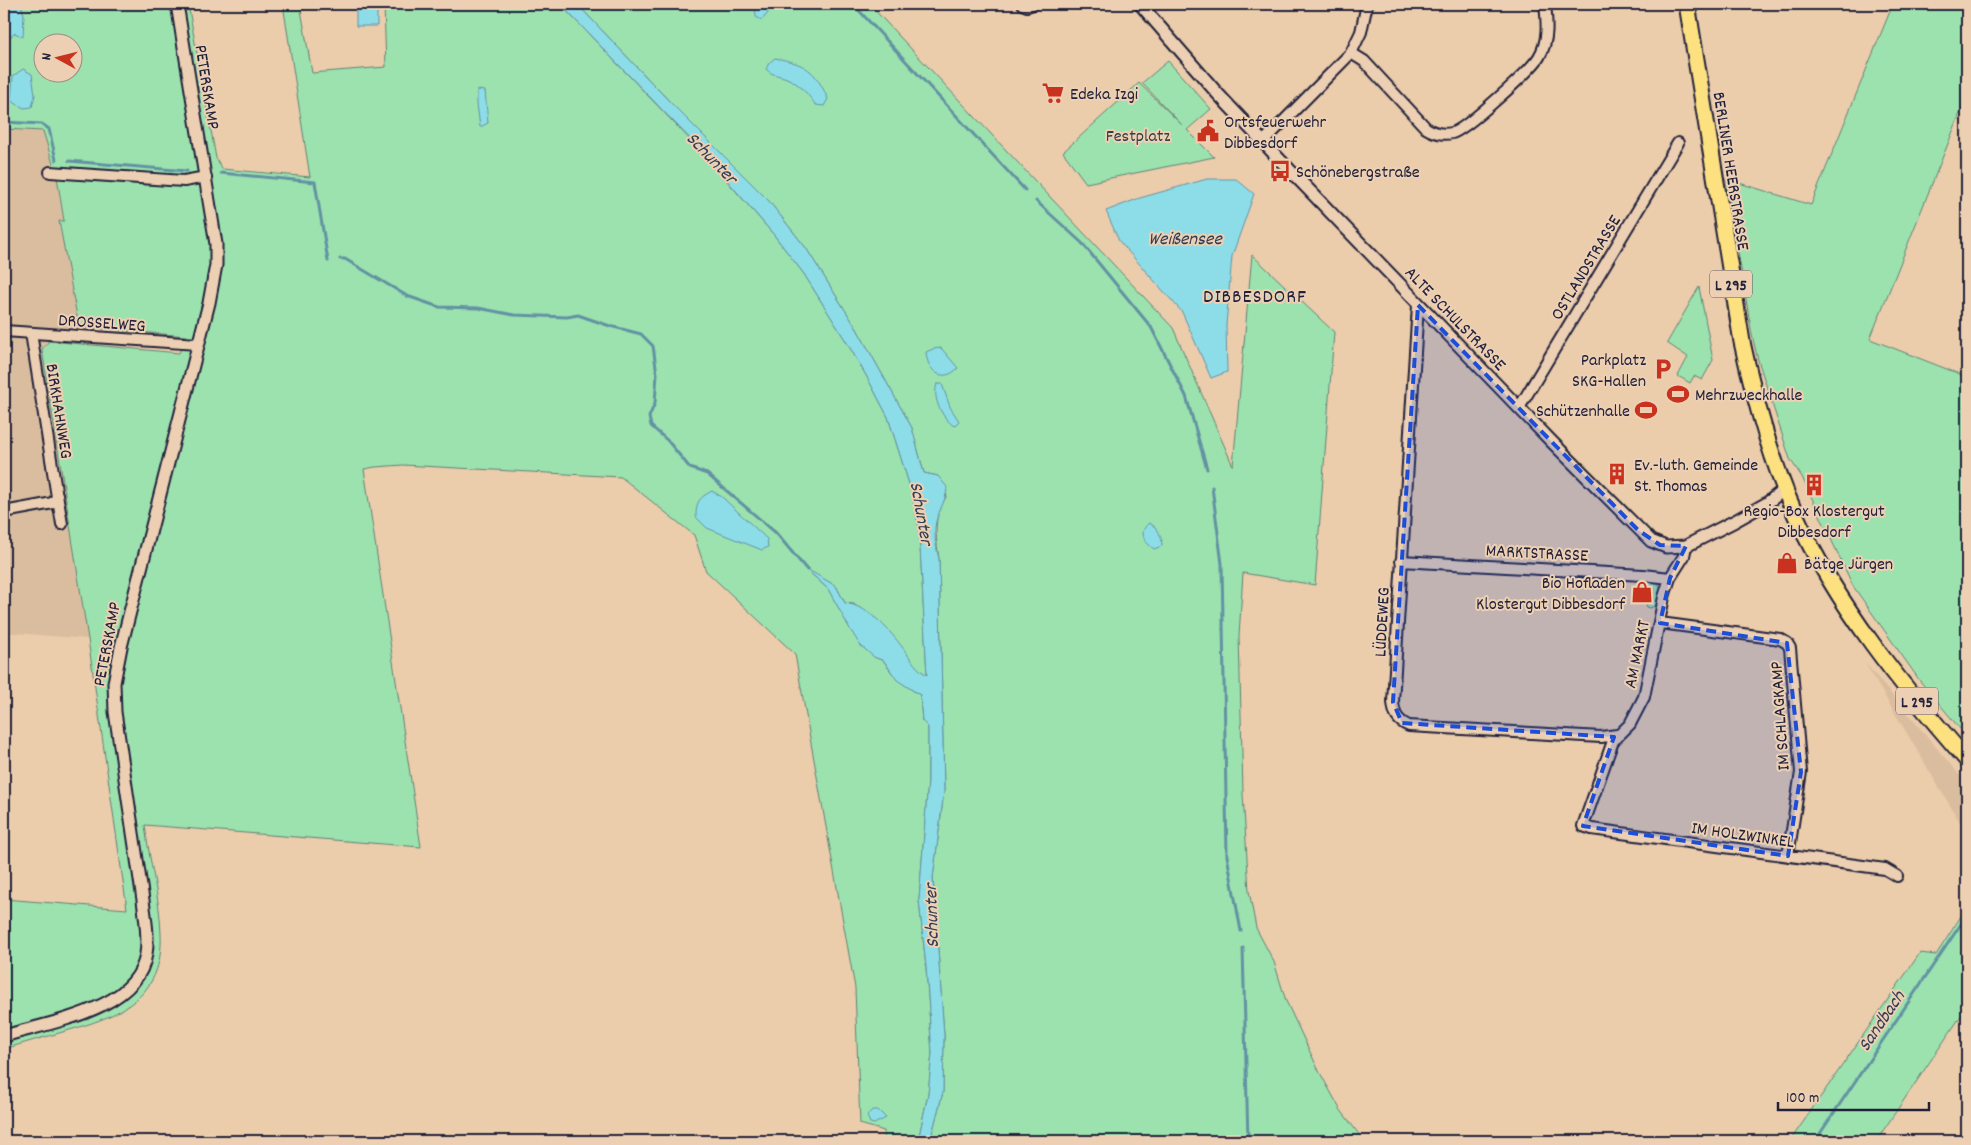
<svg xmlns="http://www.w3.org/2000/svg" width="1971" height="1145" font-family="Dekko,sans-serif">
	<rect width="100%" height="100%" fill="#ebccab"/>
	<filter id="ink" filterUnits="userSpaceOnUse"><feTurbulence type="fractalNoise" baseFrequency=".02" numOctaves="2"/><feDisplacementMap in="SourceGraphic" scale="10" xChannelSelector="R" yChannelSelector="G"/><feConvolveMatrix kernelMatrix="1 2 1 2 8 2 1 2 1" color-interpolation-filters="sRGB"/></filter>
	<g filter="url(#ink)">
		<!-- built -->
		<path fill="#dabd9e" d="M4,129L43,131L57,177L64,221H59L79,327L78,345L49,341L42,349L88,639L4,632Z
			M1865,663L1967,784V834Z"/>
		<!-- green -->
		<path fill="#9ce2ae" stroke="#5f8274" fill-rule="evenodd" d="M4,4H188L216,158L222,169L310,177L283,4H300L312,73L386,67L384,4H560L700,150L774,235L804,274L846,341L867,377L888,417L911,490L919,528L927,675L917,669L906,653L854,604L845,603L836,586L807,570L828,589L837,605L874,657L884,661C892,676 905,686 920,695L922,721L928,727V781L919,900L926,967L932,1053L928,1094L918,1141H884V1131L860,1124L855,988L795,654L706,571L694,535L621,477L403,465L375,467L364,469L421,847L145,825C149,861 160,897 161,934C164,998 119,1016 66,1031C45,1037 24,1043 4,1049V899L127,909L88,639L42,349L49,341L179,353L187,336L79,327L59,221H64L57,177L43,131L4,129ZM42,42H72V72H42Z
			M577,4H869L1173,328L1233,466L1252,255L1334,332L1315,585L1243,573L1239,636L1243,794L1249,891L1256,928L1274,962L1286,1001L1319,1071L1340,1109L1364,1141H930L943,1092L944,1035L933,878L944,791L939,559C936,536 932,517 947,496L938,476L924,473L912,428L857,329L806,248L768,200L670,102Z
			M1893,4H1967V96L1870,339L1967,377V737L1920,681L1853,586L1802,477L1790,459L1758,360L1752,335L1726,179L1811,205Z
			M1168,61L1211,109L1187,130L1214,157L1086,183L1063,152L1139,83L1182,125L1142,83Z
			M1699,287L1713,360L1702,380L1694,376L1690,383L1678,376L1688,357L1667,343Z
			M1640,579C1661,580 1663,585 1659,605L1650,608L1647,607L1645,601L1646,584H1640Z
			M1967,907V1007L1876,1141H1790L1920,953L1936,955Z"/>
		<!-- water -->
		<path fill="#8ddde9" stroke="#6292a3" d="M4,4H21L24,15L23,37L15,33L4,42Z
			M356,4H377V26H356Z
			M560,4H577L670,102L768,200L806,248L857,329L912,428L924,473L938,476L947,487C947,501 936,513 935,528C934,537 937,550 939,559L944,791L933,878L944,1035L943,1092L930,1141H918L928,1094L932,1053L926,967L919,900L928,781V727L922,721L920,695L897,680L884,661L874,657L860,645L850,629L828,589L805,568L836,586L845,603C871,607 891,632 906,652C912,661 917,669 927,675L919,528L911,490L888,417L867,377L846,341L804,274L774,235L700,149Z
			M755,4H768V13L762,20L756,17Z
			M775,58C807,64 815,70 828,99L824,106L816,105C808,95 801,85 789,79C781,75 772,76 766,69L769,63Z
			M23,69L32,74L35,95L32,107L24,108L11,101L13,76Z
			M477,90L485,91L488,123L480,127L477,104Z
			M1207,179H1236L1254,194L1232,256L1226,325L1227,372L1211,378L1182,312L1119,241L1106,211L1140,198Z
			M941,348L958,368C943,384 927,371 926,352L933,349Z
			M937,384H942L950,407L959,421L954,426C942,418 932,398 937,384Z
			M712,491L722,497L767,539L768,547L762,550L707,528L696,517C696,503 698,498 712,491Z
			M1149,523C1158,527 1162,536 1162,546L1154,549C1144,542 1138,532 1149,523Z
			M872,1110H878L886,1118L874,1124L870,1123L867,1116Z"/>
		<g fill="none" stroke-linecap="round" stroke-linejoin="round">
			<!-- stream -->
			<path stroke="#6292a3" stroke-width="3" d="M853,4L1025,190
				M4,122L42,124L49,129L56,160
				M69,161L187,171
				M221,173L315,182L328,261
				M1036,201L1082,243L1151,327L1186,396L1207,469
				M340,259H345L407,296L439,307L478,308L514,315L567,317L578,315L610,326L641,334L653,346L657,374L655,403L649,417L651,426L668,441L690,468L707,474L776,533L807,570
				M1212,487L1222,564L1227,856L1241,931
				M1243,948L1248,1141
				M1815,1141L1967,915"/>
			<!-- minor casing -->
			<g stroke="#22223b" stroke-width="14">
				<path id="minor" d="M1022,4L1027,6L1033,4
					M1351,53L1364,61L1426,128C1434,133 1443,135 1452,133C1465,130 1531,70 1539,57C1549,41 1547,22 1545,4
					M1263,142L1351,53L1361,32L1367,4
					M50,172L184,181L206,177
					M1418,305L1393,702C1394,714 1397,721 1409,726L1601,737L1617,735
					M4,331L198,344
					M1519,408L1678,143
					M57,494L62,524
					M4,512L53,503L57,497L31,333
					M1686,546L1684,556L1670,578L1664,597L1644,697L1630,724L1613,741L1583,826L1592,829L1885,869L1897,876
					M1401,561L1643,575L1670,578
					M1660,623L1780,639L1787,643L1790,648L1801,772L1788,856"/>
			</g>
			<!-- tertiary casing -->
			<g stroke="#22223b" stroke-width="15">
				<path id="tertiary" d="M1140,4L1217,93L1281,161L1552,442L1651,541L1666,547L1686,546L1735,521L1767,503L1785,489
					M4,1036C50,1022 138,1010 146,954C149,936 145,917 143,900L115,712L114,683L121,647L209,303L216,265V244L177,4"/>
			</g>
			<!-- primary casing -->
			<g stroke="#22223b" stroke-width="19">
				<path id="primary" d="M1687,4L1742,342C1755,401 1771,461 1796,516C1837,606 1902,686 1967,760"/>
			</g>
			<!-- minor -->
			<use href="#minor" stroke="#edd0b3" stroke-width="10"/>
			<!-- tertiary -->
			<use href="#tertiary" stroke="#edd0b3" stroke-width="11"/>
			<!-- primary -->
			<use href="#primary" stroke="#fde080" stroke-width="15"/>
		</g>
	</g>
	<!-- marked area -->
	<path fill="#1d4ed8" fill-opacity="0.2" stroke="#1d4ed8" stroke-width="4" stroke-dasharray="10 6" stroke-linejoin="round" d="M1418,305L1638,530L1660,545L1686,546L1670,578L1660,623L1787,643L1801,772L1788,856L1583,826L1614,737L1402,723L1393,702Z"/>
	<!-- icons -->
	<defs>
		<g id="supermarket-bare" transform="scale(1.725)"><path d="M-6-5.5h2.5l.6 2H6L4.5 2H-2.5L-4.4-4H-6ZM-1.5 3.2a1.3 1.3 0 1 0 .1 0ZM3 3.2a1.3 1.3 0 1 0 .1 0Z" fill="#c8321e" stroke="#edd0b3" stroke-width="2.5" paint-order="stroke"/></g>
		<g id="civic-bare" transform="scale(1.725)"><path d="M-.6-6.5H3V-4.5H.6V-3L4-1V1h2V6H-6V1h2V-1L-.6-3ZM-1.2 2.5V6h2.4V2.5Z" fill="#c8321e" stroke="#edd0b3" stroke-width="2.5" paint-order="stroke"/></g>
		<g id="bus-bare" transform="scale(1.725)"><path d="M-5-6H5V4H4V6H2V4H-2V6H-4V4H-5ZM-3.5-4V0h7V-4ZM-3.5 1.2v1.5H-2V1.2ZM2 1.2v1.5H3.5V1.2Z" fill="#c8321e" stroke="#edd0b3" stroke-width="2.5" paint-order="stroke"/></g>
		<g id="parking-bare" transform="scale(1.725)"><path d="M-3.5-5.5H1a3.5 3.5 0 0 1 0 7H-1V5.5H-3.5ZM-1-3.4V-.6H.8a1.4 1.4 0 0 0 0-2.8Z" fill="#c8321e" stroke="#edd0b3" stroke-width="2.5" paint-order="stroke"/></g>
		<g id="stadium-bare" transform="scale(1.725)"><path d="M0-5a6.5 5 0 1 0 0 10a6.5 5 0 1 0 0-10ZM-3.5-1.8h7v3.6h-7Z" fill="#c8321e" stroke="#edd0b3" stroke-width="2.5" paint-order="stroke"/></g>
		<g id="building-bare" transform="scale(1.725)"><path d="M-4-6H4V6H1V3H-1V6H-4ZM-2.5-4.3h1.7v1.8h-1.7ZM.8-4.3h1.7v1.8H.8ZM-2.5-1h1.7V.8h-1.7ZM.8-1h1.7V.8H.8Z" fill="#c8321e" stroke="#edd0b3" stroke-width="2.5" paint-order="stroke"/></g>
		<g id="shop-bare" transform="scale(1.725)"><path d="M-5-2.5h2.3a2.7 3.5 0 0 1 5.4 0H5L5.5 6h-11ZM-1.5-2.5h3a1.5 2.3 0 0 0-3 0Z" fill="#c8321e" stroke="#edd0b3" stroke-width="2.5" paint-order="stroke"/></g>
	</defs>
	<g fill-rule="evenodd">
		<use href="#supermarket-bare" x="1053" y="93"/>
		<use href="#civic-bare" x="1208" y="131"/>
		<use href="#bus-bare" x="1280" y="171"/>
		<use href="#parking-bare" x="1663" y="369"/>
		<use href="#stadium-bare" x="1678" y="394"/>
		<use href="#stadium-bare" x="1646" y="410"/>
		<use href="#building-bare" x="1617" y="474"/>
		<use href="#building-bare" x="1814" y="485"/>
		<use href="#shop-bare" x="1787" y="563"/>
		<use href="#shop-bare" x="1642" y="592"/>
	</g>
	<g text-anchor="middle" stroke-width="4" stroke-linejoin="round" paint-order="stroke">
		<!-- shield labels -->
		<g fill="#edd0b3" stroke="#5f565f" stroke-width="1">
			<rect x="1710" y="270.5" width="42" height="27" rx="4"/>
			<rect x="1896" y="687.5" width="42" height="27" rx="4"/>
		</g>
		<g font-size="16" font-weight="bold" fill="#22223b">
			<text x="1731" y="290">L 295</text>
			<text x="1917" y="707">L 295</text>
		</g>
		<!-- street labels -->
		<g font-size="18" fill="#22223b" stroke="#edd0b3">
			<text transform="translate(208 87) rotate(81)" y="6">PETERSKAMP</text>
			<text transform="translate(1732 171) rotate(81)" y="6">BERLINER HEERSTRASSE</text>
			<text transform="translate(1585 267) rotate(-59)" y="6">OSTLANDSTRASSE</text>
			<text transform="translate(1456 318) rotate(46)" y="6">ALTE SCHULSTRASSE</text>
			<text transform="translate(102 322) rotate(4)" y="6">DROSSELWEG</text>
			<text transform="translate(60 411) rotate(81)" y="6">BIRKHAHNWEG</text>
			<text transform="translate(1537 552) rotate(3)" y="6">MARKTSTRASSE</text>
			<text transform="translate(1381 622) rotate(-87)" y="6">LÜDDEWEG</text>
			<text transform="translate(106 644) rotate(-79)" y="6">PETERSKAMP</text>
			<text transform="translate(1636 654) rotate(-78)" y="6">AM MARKT</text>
			<text transform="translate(1779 716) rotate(-94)" y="6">IM SCHLAGKAMP</text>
			<text transform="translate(1743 834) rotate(8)" y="6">IM HOLZWINKEL</text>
		</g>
		<!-- poi labels -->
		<g font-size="18" fill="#22223b" stroke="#edd0b3" text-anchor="start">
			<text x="1070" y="99">Edeka Izgi</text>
			<text x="1224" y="127">Ortsfeuerwehr<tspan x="1224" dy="21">Dibbesdorf</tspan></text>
			<text x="1296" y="177">Schönebergstraße</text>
			<text x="1646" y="365" text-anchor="end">Parkplatz<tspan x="1646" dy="21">SKG-Hallen</tspan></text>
			<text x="1695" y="400">Mehrzweckhalle</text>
			<text x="1630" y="416" text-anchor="end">Schützenhalle</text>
			<text x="1634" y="470">Ev.-luth. Gemeinde<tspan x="1634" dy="21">St. Thomas</tspan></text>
			<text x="1814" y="516" text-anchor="middle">Regio-Box Klostergut<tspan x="1814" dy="21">Dibbesdorf</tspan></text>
			<text x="1804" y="569">Bätge Jürgen</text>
			<text x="1625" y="588" text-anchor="end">Bio Hofladen<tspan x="1625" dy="21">Klostergut Dibbesdorf</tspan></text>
		</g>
		<!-- park labels -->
		<g font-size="18" fill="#343f4c" stroke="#edd0b3">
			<text x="1138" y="141">Festplatz</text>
		</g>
		<!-- water labels -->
		<g font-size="19" font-style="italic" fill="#323e55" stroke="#edd0b3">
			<text transform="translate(713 157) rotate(46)" y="7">Schunter</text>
			<text x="1185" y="244">Weißensee</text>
			<text transform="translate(923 513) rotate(80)" y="7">Schunter</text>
			<text transform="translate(930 916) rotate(-92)" y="7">Schunter</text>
			<text transform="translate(1880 1020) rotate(-56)" y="7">Sandbach</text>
		</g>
		<!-- quarter labels -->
		<g font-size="20" letter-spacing="1" fill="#22223b" stroke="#edd0b3">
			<text x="1255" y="302">DIBBESDORF</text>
		</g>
	</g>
	<!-- margin -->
	<rect width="1971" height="1145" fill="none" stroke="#edd0b3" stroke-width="20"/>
	<rect x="10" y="10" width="1951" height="1125" fill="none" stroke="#22223b" stroke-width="2" filter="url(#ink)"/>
	<!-- north arrow -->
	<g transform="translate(58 58) rotate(277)"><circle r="24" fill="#edd0b3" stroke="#9c8a83"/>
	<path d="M0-4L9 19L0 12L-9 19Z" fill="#c8321e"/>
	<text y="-8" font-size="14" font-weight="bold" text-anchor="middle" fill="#22223b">N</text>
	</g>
	<!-- scale -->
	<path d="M1778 1102v8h151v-8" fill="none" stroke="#22223b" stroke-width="2.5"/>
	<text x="1786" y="1102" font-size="15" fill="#22223b" stroke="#edd0b3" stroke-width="4" paint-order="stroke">100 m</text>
</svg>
